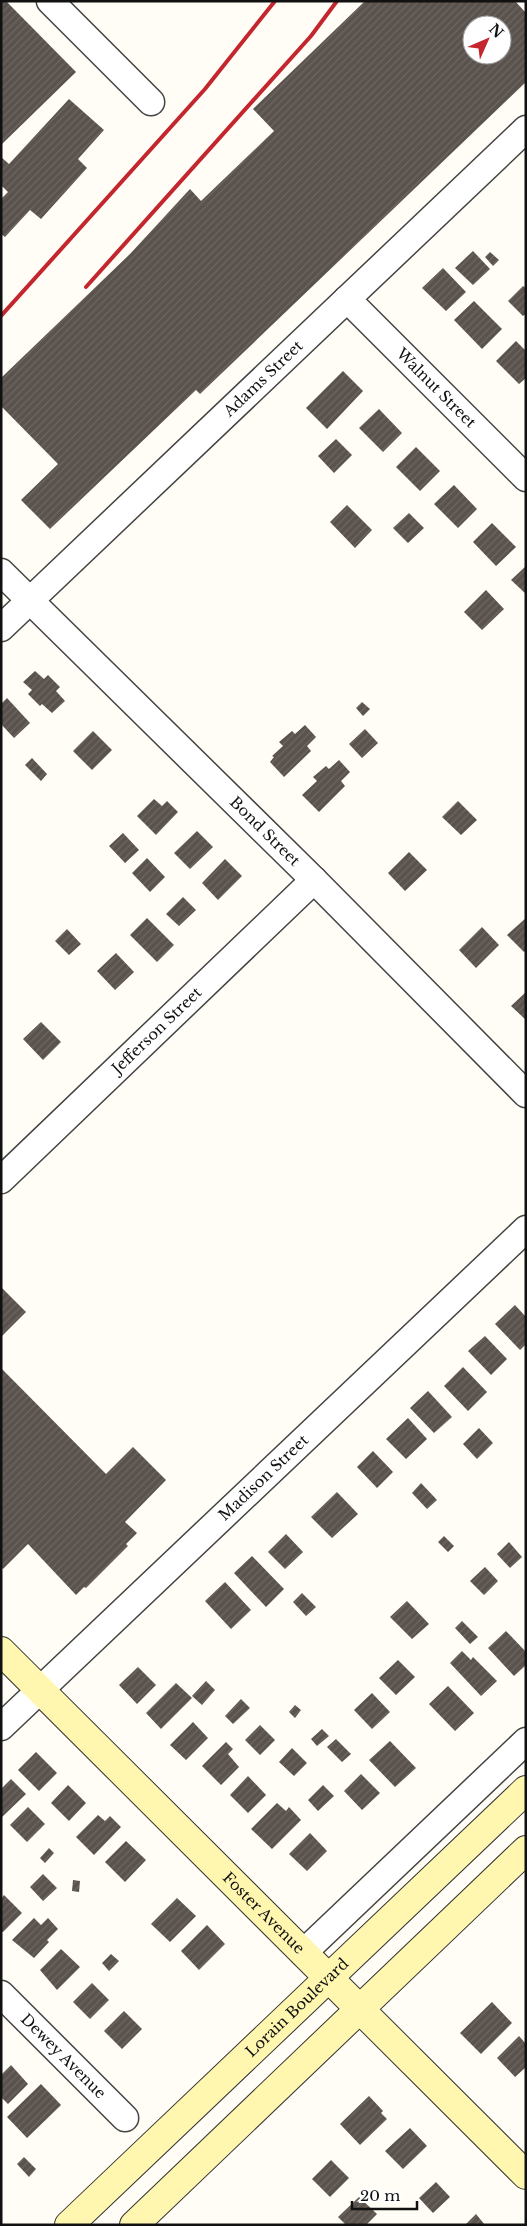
<svg xmlns="http://www.w3.org/2000/svg" width="527" height="2226" font-family="'Libre Baskerville',serif">
	<defs>
		<pattern id="building-hatch" width="6" height="6" patternUnits="userSpaceOnUse" patternTransform="scale(1.25)"><rect width="6" height="6" fill="#5a524d"/><path d="M-1 1l2-2M0 6l6-6M5 7l2-2" fill="none" stroke="#6d6662"/></pattern>
	</defs>
	<rect width="100%" height="100%" fill="#fffdf5"/>
	<!-- building -->
	<path fill="url(#building-hatch)" fill-rule="evenodd" d="M1,1H6L76,72L1,145Z
		M365,1H515L526,13V82L200,394L196,390L50,529L21,500L58,464L1,406V378L130,254L190,189L201,201L274,131L253,109ZM472,25H502V55H472Z
		M69,99L104,130L78,159L87,168L41,219L30,210L5,237L1,234V199L8,192L1,185V157L9,164Z
		M473,251L490,269L473,285L455,268Z
		M490,252L499,260L493,266L485,257Z
		M443,268L466,292L446,311L422,288Z
		M523,286L526,288V314L523,316L508,301Z
		M474,301L502,329L482,349L454,320Z
		M516,341L526,351V378L519,384L496,361Z
		M343,371L363,391L327,429L306,408Z
		M379,409L402,433L383,452L359,428Z
		M336,439L352,455L334,473L318,456Z
		M416,447L440,471L420,491L396,467Z
		M454,485L477,509L458,528L434,504Z
		M347,505L372,530L355,548L330,522Z
		M409,513L424,528L408,543L393,528Z
		M492,523L516,547L496,566L473,542Z
		M526,566V594L511,580Z
		M486,590L504,609L482,630L464,612Z
		M35,671L44,679L48,675L60,687L56,691L65,701L52,713L42,704L40,706L28,694L32,690L23,682Z
		M7,698L30,723L14,738L1,724V704Z
		M362,702L370,709L363,716L356,708Z
		M305,725L316,737L307,746L311,751L284,777L270,762L274,757L272,756L283,746L279,742L292,731L295,734Z
		M365,729L378,743L362,758L349,744Z
		M93,731L112,750L92,770L73,751Z
		M32,758L47,774L41,781L25,765Z
		M339,760L350,772L341,781L345,786L319,812L302,795L317,781L313,777L326,766L329,769Z
		M154,799L162,806L167,801L178,812L156,835L137,816Z
		M458,801L477,820L461,835L442,817Z
		M197,831L213,847L190,869L174,853Z
		M123,833L139,850L125,863L109,846Z
		M409,852L427,870L405,891L388,873Z
		M147,858L165,877L150,892L132,873Z
		M225,859L242,876L218,900L202,883Z
		M183,897L196,910L179,926L166,914Z
		M147,918L174,945L157,962L130,935Z
		M526,918V950L524,952L507,935Z
		M482,927L499,945L476,968L459,950Z
		M67,929L81,944L69,955L55,941Z
		M116,953L134,972L115,990L97,971Z
		M526,992V1020L511,1006Z
		M41,1022L61,1042L43,1060L23,1039Z
		M1,1287L26,1312L1,1337Z
		M515,1305L526,1317V1344L520,1350L495,1324Z
		M485,1336L507,1359L491,1375L468,1351Z
		M463,1367L487,1392L468,1411L444,1386Z
		M1,1368L106,1474L133,1447L166,1480L125,1522L137,1533L126,1544L128,1546L86,1588L84,1587L76,1595L28,1544L3,1569L1,1567Z
		M428,1391L452,1417L434,1433L410,1408Z
		M408,1418L427,1439L406,1459L386,1439Z
		M479,1428L493,1443L477,1459L463,1444Z
		M373,1451L393,1472L377,1488L357,1467Z
		M421,1483L437,1500L427,1509L412,1493Z
		M337,1492L358,1514L332,1538L311,1517Z
		M286,1534L303,1552L285,1569L268,1552Z
		M444,1536L454,1546L448,1552L438,1542Z
		M509,1542L522,1557L510,1568L497,1554Z
		M252,1556L284,1589L266,1607L234,1573Z
		M485,1567L498,1581L484,1595L470,1581Z
		M225,1582L251,1610L231,1629L205,1601Z
		M302,1593L316,1607L306,1616L293,1602Z
		M407,1601L429,1624L412,1639L390,1617Z
		M462,1621L478,1637L470,1644L455,1628Z
		M506,1631L526,1652V1665L514,1676L488,1648Z
		M462,1651L471,1660L473,1657L497,1681L481,1696L450,1663Z
		M398,1660L415,1677L396,1695L379,1678Z
		M138,1667L156,1685L137,1704L119,1685Z
		M206,1681L215,1690L202,1705L192,1696Z
		M176,1683L192,1698L161,1729L146,1713Z
		M448,1686L474,1713L455,1731L429,1704Z
		M372,1693L390,1712L372,1729L354,1710Z
		M241,1699L250,1708L233,1724L225,1716Z
		M295,1705L301,1710L295,1718L289,1712Z
		M193,1722L208,1738L186,1760L170,1745Z
		M260,1725L275,1740L260,1755L245,1740Z
		M322,1729L329,1736L317,1746L311,1739Z
		M336,1739L351,1754L342,1762L327,1747Z
		M390,1741L416,1768L395,1787L369,1760Z
		M226,1742L233,1749L228,1754L239,1767L221,1785L202,1766Z
		M292,1748L307,1763L294,1776L279,1762Z
		M36,1752L57,1773L39,1791L18,1770Z
		M361,1774L380,1793L362,1810L344,1791Z
		M248,1776L266,1795L248,1813L230,1795Z
		M11,1779L26,1794L1,1818V1789Z
		M68,1785L86,1803L69,1821L51,1803Z
		M323,1785L334,1796L318,1811L308,1800Z
		M277,1803L286,1811L289,1807L301,1820L272,1849L251,1829Z
		M28,1807L45,1824L27,1842L10,1825Z
		M98,1815L105,1821L110,1816L121,1827L94,1855L76,1837Z
		M310,1833L327,1851L307,1871L289,1854Z
		M126,1841L146,1860L125,1882L105,1862Z
		M49,1848L54,1853L45,1863L40,1858Z
		M43,1874L57,1888L43,1901L30,1887Z
		M73,1880L80,1881L79,1892L72,1891Z
		M4,1895L22,1913L3,1932H1V1899Z
		M177,1898L196,1916L170,1942L151,1924Z
		M34,1918L41,1925L48,1918L58,1929L47,1940L49,1942L34,1958L12,1940Z
		M207,1925L225,1944L199,1970L181,1951Z
		M61,1949L80,1967L57,1990L40,1970Z
		M111,1954L119,1961L109,1971L102,1963Z
		M92,1983L109,2000L90,2019L73,2002Z
		M492,2002L512,2023L481,2054L460,2033Z
		M124,2011L142,2029L122,2049L104,2031Z
		M519,2036L526,2044V2067L515,2077L497,2058Z
		M11,2065L28,2084L8,2104L1,2097V2075Z
		M41,2084L61,2105L27,2138L7,2117Z
		M369,2096L383,2111L381,2113L387,2119L360,2145L340,2124Z
		M410,2128L427,2146L403,2169L385,2151Z
		M24,2157L36,2169L29,2177L17,2164Z
		M331,2160L349,2178L330,2197L312,2179Z
		M436,2182L450,2197L433,2213L419,2198Z
		M359,2197L377,2214L366,2225H346L338,2217Z
		M476,2214L485,2225H465Z"/>
	<g fill="none" stroke-linecap="round" stroke-linejoin="round">
		<!-- street casing -->
		<g stroke="#444" stroke-width="29">
			<g id="street">
				<path d="M50,1L151,102"/>
				<path id="s1" d="M347,299L526,478"/>
				<path id="s2" d="M1,572L314,880L526,1094"/>
				<path id="s3" d="M1,628L526,129"/>
				<path id="s4" d="M1,1180L314,880"/>
				<path id="s5" d="M1,1727L526,1229"/>
				<path d="M303,1953L526,1741"/>
				<path id="s6" d="M1,1994L125,2118"/>
			</g>
		</g>
		<!-- secondary casing -->
		<g stroke="#333" stroke-width="30">
			<g id="secondary">
				<path id="s7" d="M1,1651L526,2175"/>
				<path id="s8" d="M69,2225L526,1790"/>
				<path d="M134,2225L526,1850"/>
			</g>
		</g>
		<!-- street -->
		<use href="#street" stroke="#fff" stroke-width="26"/>
		<!-- secondary -->
		<use href="#secondary" stroke="#fff6b0" stroke-width="28"/>
		<!-- rail -->
		<path stroke="#c4262e" stroke-width="4" d="M86,287L311,36L337,1
			M1,316L205,89L275,1"/>
	</g>
	<g text-anchor="middle" stroke-width="5" stroke-linejoin="round" paint-order="stroke">
		<!-- street labels -->
		<g font-size="15" fill="#111" stroke="#fff">
			<text dy="5" stroke="none"><textPath href="#s3" startOffset="362">Adams Street</textPath></text>
			<text dy="5" stroke="none"><textPath href="#s1" startOffset="126">Walnut Street</textPath></text>
			<text dy="5" stroke="none"><textPath href="#s2" startOffset="370">Bond Street</textPath></text>
			<text dy="5" stroke="none"><textPath href="#s4" startOffset="216">Jefferson Street</textPath></text>
			<text dy="5" stroke="none"><textPath href="#s5" startOffset="362">Madison Street</textPath></text>
			<text dy="5" stroke="none"><textPath href="#s7" startOffset="371">Foster Avenue</textPath></text>
			<text dy="5" stroke="none"><textPath href="#s8" startOffset="315">Lorain Boulevard</textPath></text>
			<text dy="5" stroke="none"><textPath href="#s6" startOffset="88">Dewey Avenue</textPath></text>
		</g>
	</g>
	<!-- border -->
	<rect width="527" height="2226" fill="none" stroke="#111111" stroke-width="5"/>
	<!-- north arrow -->
	<g transform="translate(487 40) rotate(45)"><circle r="24" fill="#ffffff" stroke="#a0a0a0"/>
	<path d="M0-4L9 19L0 12L-9 19Z" fill="#c4262e"/>
	<text y="-8" font-size="14" font-weight="bold" text-anchor="middle" fill="#111111">N</text>
	</g>
	<!-- scale -->
	<path d="M352 2201v8h65v-8" fill="none" stroke="#111111" stroke-width="2.5"/>
	<text x="360" y="2201" font-size="15" fill="#111111" stroke="#ffffff" stroke-width="4" paint-order="stroke">20 m</text>
</svg>
